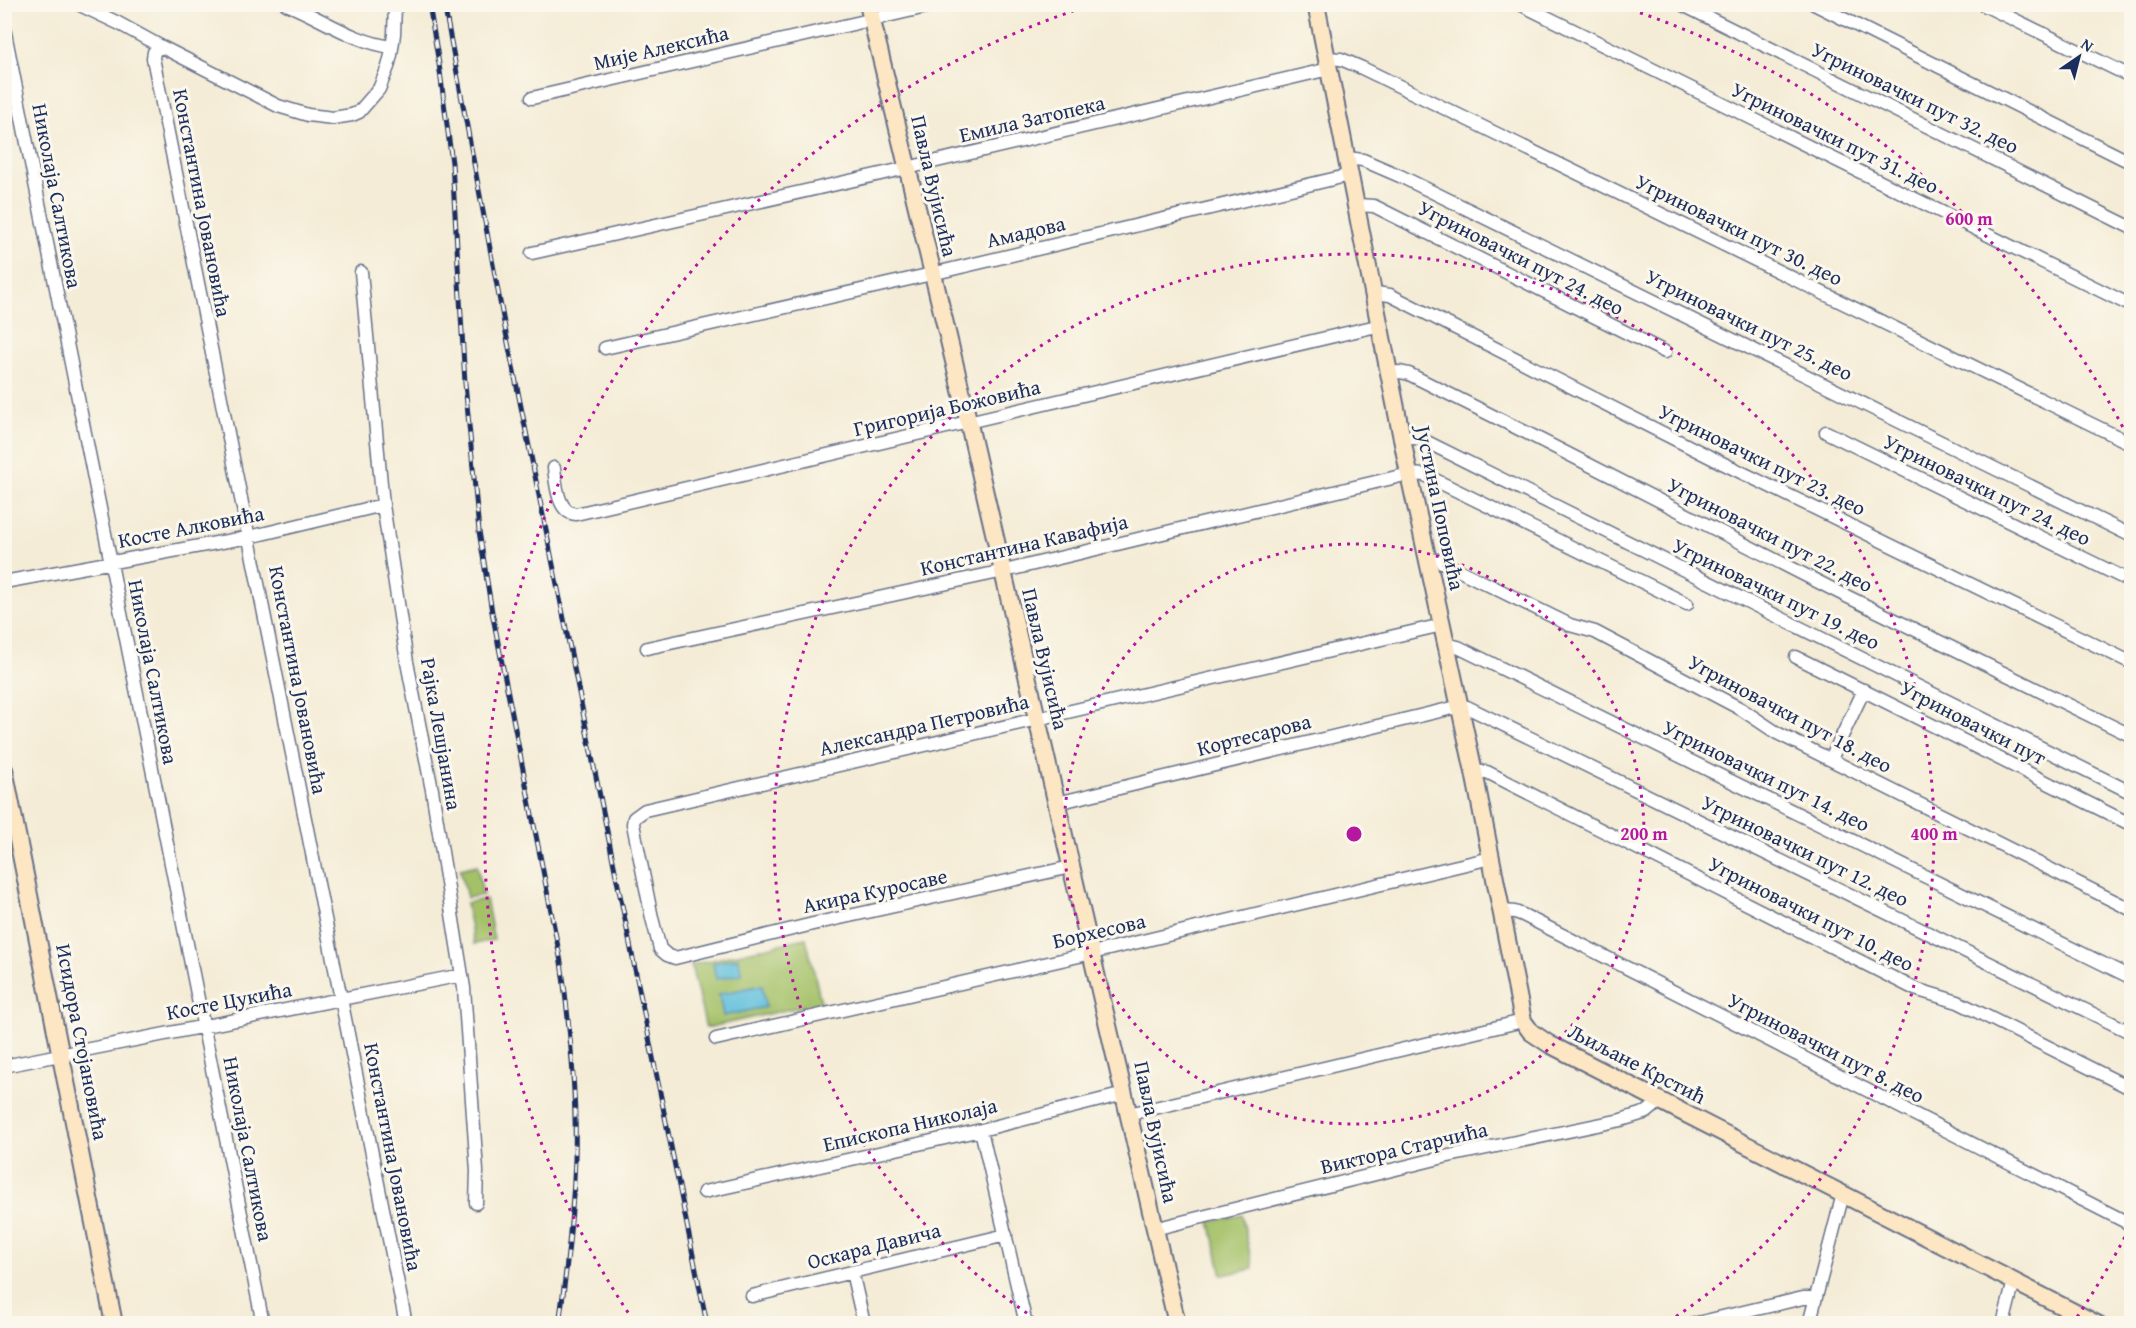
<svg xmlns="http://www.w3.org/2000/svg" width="2136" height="1328" font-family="'Gentium Book Plus',serif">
	<rect width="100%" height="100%" fill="#fbf7ec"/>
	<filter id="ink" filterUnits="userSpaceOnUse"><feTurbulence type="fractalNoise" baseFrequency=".0167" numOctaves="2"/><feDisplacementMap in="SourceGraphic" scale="12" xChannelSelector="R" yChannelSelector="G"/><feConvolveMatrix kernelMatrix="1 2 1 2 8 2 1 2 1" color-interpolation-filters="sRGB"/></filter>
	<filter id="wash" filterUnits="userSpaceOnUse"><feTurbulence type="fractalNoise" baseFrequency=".008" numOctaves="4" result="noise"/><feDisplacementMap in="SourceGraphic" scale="24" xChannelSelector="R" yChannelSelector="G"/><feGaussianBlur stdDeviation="1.35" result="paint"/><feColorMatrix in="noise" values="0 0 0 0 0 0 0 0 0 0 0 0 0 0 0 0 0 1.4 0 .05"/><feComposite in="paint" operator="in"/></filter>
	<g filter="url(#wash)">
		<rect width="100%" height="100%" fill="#f4ecd6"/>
		<!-- green -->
		<path fill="#a4c168" stroke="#607863" stroke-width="1.5" d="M477,865L483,895L467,898L460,869Z
			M486,899L494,940L474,944L466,903Z
			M806,938L821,1002L706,1028L691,965Z
			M1242,1215L1253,1269L1222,1275L1210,1221Z"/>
		<!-- water -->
		<path fill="#5dbedc" stroke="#3c769d" stroke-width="1.5" d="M738,958L742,974L716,979L713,963Z
			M762,985L766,1007L723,1016L719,994Z"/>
	</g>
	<g filter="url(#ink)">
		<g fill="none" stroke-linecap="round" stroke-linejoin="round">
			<!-- street casing -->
			<g stroke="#677188" stroke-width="15">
				<path id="street" d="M78,4L118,23L160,46L278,106L308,115L333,118L352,115L359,112L379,89L388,67L391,55L394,34L395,4
					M286,4C322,18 353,42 392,47
					M1520,4L2132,306
					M1681,4L2132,228
					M1814,4L2132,163
					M1982,4L2132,77
					M4,28L263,1324
					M160,46L154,52L153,58L406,1324
					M1327,58L1341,59L1362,68L2132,444
					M532,98L939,4
					M1347,158L1363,160L1400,176L2132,536
					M1357,205L1374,206L1665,352
					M532,253L907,168L1329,69
					M361,272L383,505L407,662L432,790L464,988L477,1171L476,1203
					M1375,293L1390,295L1714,459L2132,663
					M605,348L923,276L1350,175
					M1390,373L1400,372L1409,374L1529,434L1840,593L2132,736
					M1826,432L2132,582
					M1402,436L1421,439L2132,793
					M554,468C556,482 557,513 576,514L1381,325
					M1428,561L1438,560L1570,625L1595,632L1741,709L1777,733L2132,910
					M4,582L249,537L383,505
					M1447,647L1454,646L1458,647L2132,978
					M647,648L1013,569L1409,474L1425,475L1687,604
					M1796,657L2132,825
					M1831,759L1864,690
					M1474,772H1487L1915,989L1958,1002L2132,1089
					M1057,803L1461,706L1467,707L2132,1033
					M1071,867L813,924L675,958L667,955L660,949L652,918L633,824L634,818L645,810L1442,625
					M1501,911L1515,912L1523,915L2132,1225
					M716,1039L1092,953L1491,858
					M4,1066L462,975
					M1129,1114L1523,1021
					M981,1130L1026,1324
					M704,1192L981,1130L1124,1094
					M1154,1229L1444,1157L1621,1120L1647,1112L1660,1101
					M852,1272L864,1324
					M752,1296L1006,1235
					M1693,1324L1803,1298H1815
					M1809,1324L1843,1194
					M2003,1324L2014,1281"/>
			</g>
			<!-- secondary casing -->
			<g stroke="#677188" stroke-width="20">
				<path id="secondary" d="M868,4L965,407L1177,1324
					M1316,4L1409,474L1474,772L1523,1021L1531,1032L1549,1044L2097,1324
					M4,769L114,1324"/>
			</g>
			<!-- street -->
			<use href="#street" stroke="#fff" stroke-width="12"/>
			<!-- secondary -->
			<use href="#secondary" stroke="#fce6c4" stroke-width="16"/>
			<!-- rail casing -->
			<g stroke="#1b2f5e" stroke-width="5">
				<path id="rail" d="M429,4L439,64L452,163L465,383L479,531L492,612L561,962C570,1027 577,1093 575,1159C573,1214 567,1269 559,1324
					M444,4L504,323L707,1324"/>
			</g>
			<!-- rail -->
			<use href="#rail" stroke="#fbf7ec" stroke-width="3" stroke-dasharray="9" stroke-linecap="butt"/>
		</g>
	</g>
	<!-- distance rings -->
	<g fill="none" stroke="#b5179e" stroke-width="3" stroke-dasharray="3 6">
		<circle cx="1354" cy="834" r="290"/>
		<path d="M1042 1323A580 580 0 1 1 1666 1323"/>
		<path d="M2129 1229A870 870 0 0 1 2075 1320M633 1320A870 870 0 0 1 1085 7M1623 7A870 870 0 0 1 2129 439"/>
	</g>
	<g text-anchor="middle" stroke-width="6" stroke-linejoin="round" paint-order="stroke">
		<!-- street labels -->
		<g font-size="21" fill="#1b2f5e" stroke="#fbf7ec">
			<text transform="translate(661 48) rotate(-13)" y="7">Мије Алексића</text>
			<text transform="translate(1915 98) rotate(26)" y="7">Угриновачки пут 32. део</text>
			<text transform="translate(1032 119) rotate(-13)" y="7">Емила Затопека</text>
			<text transform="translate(1835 138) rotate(26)" y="7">Угриновачки пут 31. део</text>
			<text transform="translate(934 186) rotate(77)" y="7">Павла Вујисића</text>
			<text transform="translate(57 196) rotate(79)" y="7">Николаја Салтикова</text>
			<text transform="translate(202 203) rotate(79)" y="7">Константина Јовановића</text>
			<text transform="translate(1739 230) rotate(26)" y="7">Угриновачки пут 30. део</text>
			<text transform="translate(1026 232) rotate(-13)" y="7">Амадова</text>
			<text transform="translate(1521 258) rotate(27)" y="7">Угриновачки пут 24. део</text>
			<text transform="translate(1749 325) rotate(26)" y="7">Угриновачки пут 25. део</text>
			<text transform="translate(947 408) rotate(-13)" y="7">Григорија Божовића</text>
			<text transform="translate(1762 460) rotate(26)" y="7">Угриновачки пут 23. део</text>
			<text transform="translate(1987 490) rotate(26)" y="7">Угриновачки пут 24. део</text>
			<text transform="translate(1440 508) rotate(78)" y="7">Јустина Поповића</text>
			<text transform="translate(191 527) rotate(-11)" y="7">Косте Алковића</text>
			<text transform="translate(1770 535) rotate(27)" y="7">Угриновачки пут 22. део</text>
			<text transform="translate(1024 545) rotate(-13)" y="7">Константина Кавафија</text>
			<text transform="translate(1776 594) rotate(26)" y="7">Угриновачки пут 19. део</text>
			<text transform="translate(1045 659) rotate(77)" y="7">Павла Вујисића</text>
			<text transform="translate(153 672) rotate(79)" y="7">Николаја Салтикова</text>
			<text transform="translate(298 680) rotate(79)" y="7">Константина Јовановића</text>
			<text transform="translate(1790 714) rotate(28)" y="7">Угриновачки пут 18. део</text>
			<text transform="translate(1973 723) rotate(27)" y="7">Угриновачки пут</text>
			<text transform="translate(924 725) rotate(-13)" y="7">Александра Петровића</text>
			<text transform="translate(441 734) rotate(80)" y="7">Рајка Лешјанина</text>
			<text transform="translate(1254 735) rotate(-14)" y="7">Кортесарова</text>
			<text transform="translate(1766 776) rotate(26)" y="7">Угриновачки пут 14. део</text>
			<text transform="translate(1805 851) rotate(26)" y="7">Угриновачки пут 12. део</text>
			<text transform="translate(875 891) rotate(-12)" y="7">Акира Куросаве</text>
			<text transform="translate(1811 914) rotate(27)" y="7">Угриновачки пут 10. део</text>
			<text transform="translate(1099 931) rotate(-13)" y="7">Борхесова</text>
			<text transform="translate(229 1001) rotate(-11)" y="7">Косте Цукића</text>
			<text transform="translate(82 1042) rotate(79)" y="7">Исидора Стојановића</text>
			<text transform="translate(1826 1048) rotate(27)" y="7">Угриновачки пут 8. део</text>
			<text transform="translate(1637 1064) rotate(27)" y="7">Љиљане Крстић</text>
			<text transform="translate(910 1125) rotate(-13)" y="7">Епископа Николаја</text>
			<text transform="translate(1156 1132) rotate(78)" y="7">Павла Вујисића</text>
			<text transform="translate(1404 1148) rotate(-13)" y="7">Виктора Старчића</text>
			<text transform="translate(248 1149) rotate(79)" y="7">Николаја Салтикова</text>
			<text transform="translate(393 1157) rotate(79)" y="7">Константина Јовановића</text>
			<text transform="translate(874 1246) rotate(-14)" y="7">Оскара Давича</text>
		</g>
	</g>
	<circle cx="1354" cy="834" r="9" fill="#b5179e" stroke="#fbf7ec" stroke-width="3"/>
	<g font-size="18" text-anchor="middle" font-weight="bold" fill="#b5179e" stroke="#fbf7ec" stroke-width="6" stroke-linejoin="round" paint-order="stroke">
		<text x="1969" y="225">600 m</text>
		<text x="1644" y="840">200 m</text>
		<text x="1934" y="840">400 m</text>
	</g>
	<!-- margin -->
	<rect width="2136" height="1328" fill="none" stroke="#fbf7ec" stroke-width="24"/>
	<!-- north arrow -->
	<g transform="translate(2079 57) rotate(35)" stroke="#fbf7ec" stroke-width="4.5" paint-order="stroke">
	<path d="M0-4.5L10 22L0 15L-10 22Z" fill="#1b2f5e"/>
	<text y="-9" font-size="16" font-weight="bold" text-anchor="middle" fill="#1b2f5e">N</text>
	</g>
</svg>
